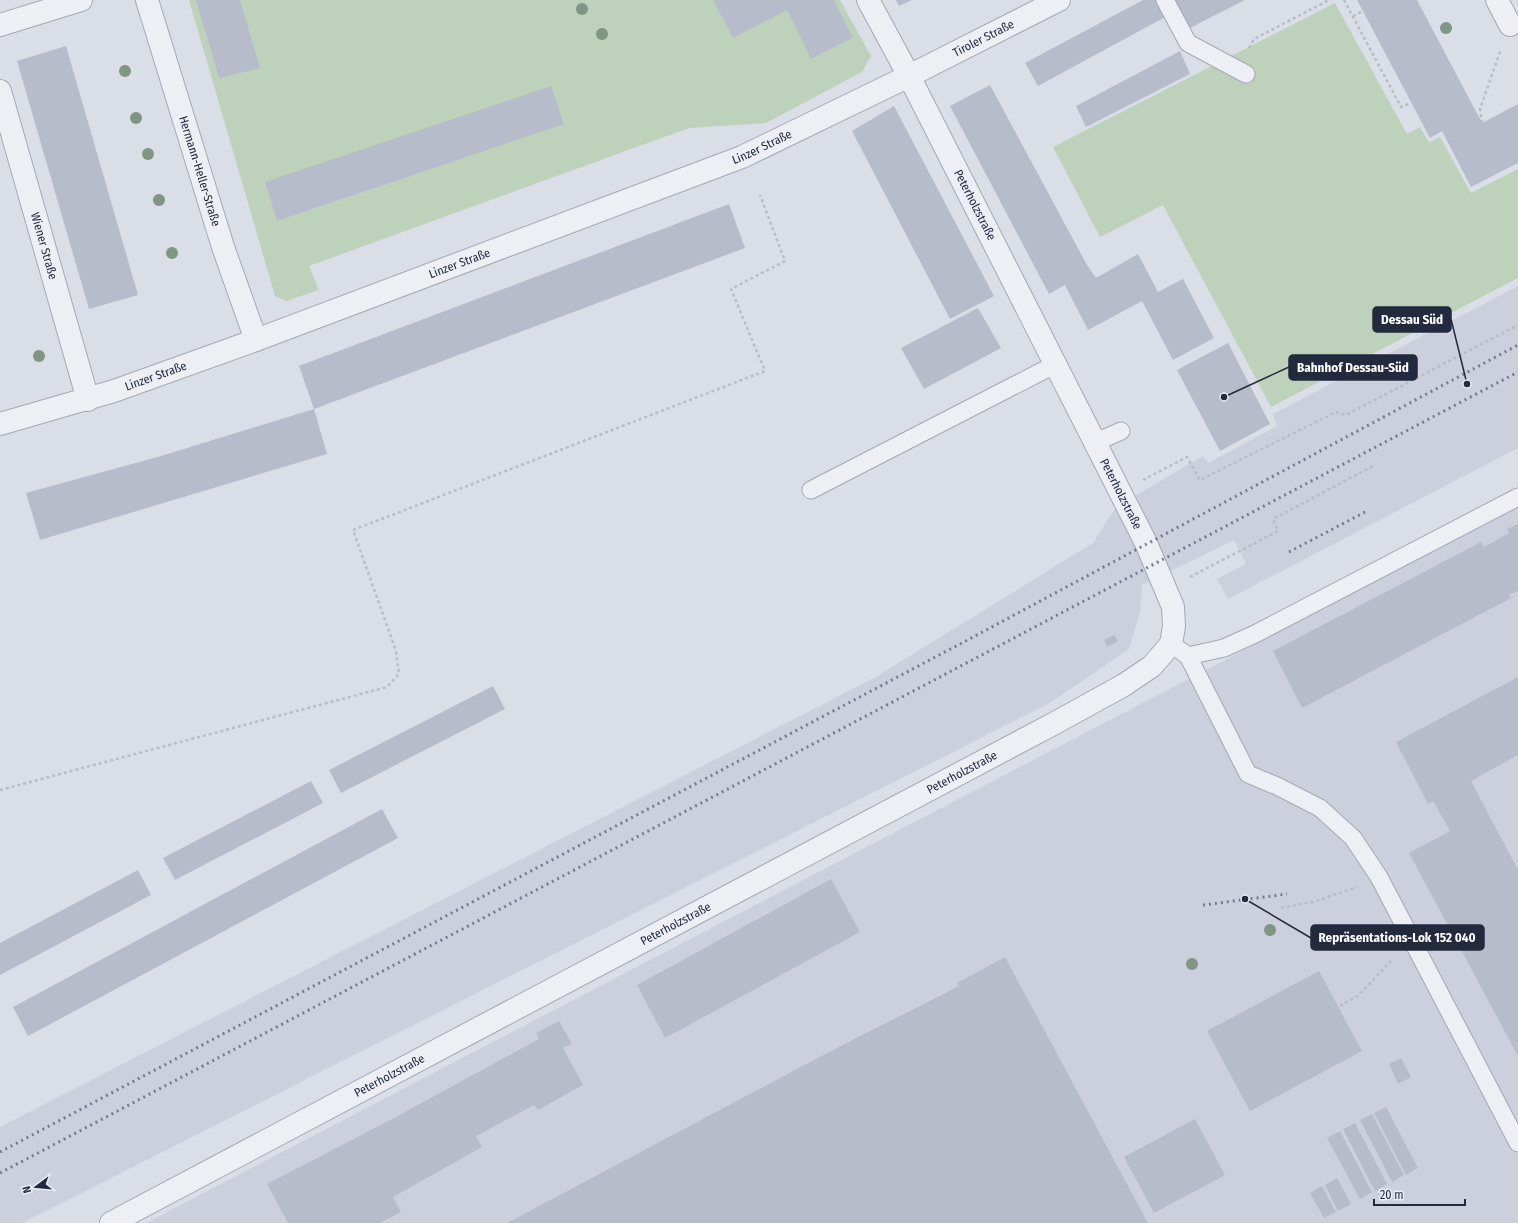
<svg xmlns="http://www.w3.org/2000/svg" width="1518" height="1223" font-family="'Fira Sans Condensed',sans-serif">
	<rect width="100%" height="100%" fill="#dadee7"/>
	<!-- built -->
	<path fill="#ccd0dc" d="M1518,286V448L1228,599L1217,579L1246,564L1234,540L1142,585L1140,612L1129,649L1048,704L22,1223H0V1127L874,678L1093,543L1116,507L1203,456L1208,463L1277,426L1273,414Z
		M1518,507V1223H146Z"/>
	<!-- green -->
	<path fill="#bed2bb" d="M189,0H840L871,56L862,72L766,123L689,128L309,266L319,290L286,301L275,296Z
		M1335,3L1407,134L1420,127L1429,143L1440,137L1471,193L1518,169V278L1271,407L1163,205L1100,237L1053,147Z"/>
	<!-- building -->
	<path fill="#b7bcca" d="M196,0H240L260,68L219,78Z
		M713,0H834L853,38L811,59L787,10L733,38Z
		M896,0H912L899,6Z
		M1143,0H1159L1167,16L1038,86L1025,63Z
		M1169,0H1245L1186,30Z
		M1357,0H1417L1482,123L1518,104V163L1471,187L1442,131L1430,138Z
		M66,46L138,295L89,309L17,61Z
		M1180,51L1190,74L1086,127L1076,106Z
		M990,85L1087,265L1096,278L1138,254L1158,292L1183,279L1214,338L1173,360L1142,301L1088,330L1065,285L1049,294L950,106Z
		M551,86L564,124L277,221L265,182Z
		M894,106L994,296L950,319L852,131Z
		M729,204L745,248L314,409L327,454L40,540L26,493L161,456L314,409L299,366Z
		M978,308L1001,348L924,389L901,348Z
		M1228,343L1270,424L1220,451L1177,370Z
		M1518,524V591L1509,595L1511,598L1302,708L1273,651L1481,542L1484,547L1509,533L1507,529Z
		M1114,635L1118,641L1107,647L1104,640Z
		M1518,677V755L1471,781L1518,870V1056L1409,853L1450,831L1433,801L1428,804L1396,742Z
		M493,686L505,709L341,793L329,770Z
		M311,781L323,803L175,880L163,858Z
		M382,809L398,838L28,1036L13,1007Z
		M138,870L151,895L0,975V943Z
		M831,879L860,932L665,1038L637,985Z
		M1005,957L1148,1223H507L829,1052L959,986L957,983Z
		M1319,971L1362,1051L1250,1111L1207,1031Z
		M559,1021L572,1044L563,1048L583,1085L538,1110L534,1105L476,1136L482,1147L393,1197L401,1212L380,1223H288L267,1184L394,1118L539,1039L536,1033Z
		M1401,1058L1411,1077L1398,1084L1389,1064Z
		M1386,1107L1418,1168L1406,1175L1374,1113Z
		M1372,1114L1404,1175L1392,1182L1360,1120Z
		M1195,1119L1225,1175L1154,1213L1124,1157Z
		M1355,1123L1387,1184L1375,1191L1343,1129Z
		M1340,1131L1372,1192L1360,1199L1327,1138Z
		M1337,1178L1351,1204L1338,1211L1325,1185Z
		M1322,1186L1336,1212L1324,1218L1310,1193Z"/>
	<g fill="none" stroke-linecap="round" stroke-linejoin="round">
		<!-- lane casing -->
		<g stroke="#a3a8b4" stroke-width="19">
			<path id="lane" d="M1165,0L1188,43L1246,74
				M1094,443L1121,431
				M811,490L1056,364
				M1171,644L1188,656L1248,774L1277,786L1320,808L1353,838L1379,877L1518,1143
				M1188,656L1224,648L1255,634L1518,497"/>
		</g>
		<!-- street casing -->
		<g stroke="#a3a8b4" stroke-width="24">
			<g id="street">
				<path id="s1" d="M147,0L223,247L256,340"/>
				<path d="M1497,0L1510,25"/>
				<path d="M0,25L81,0"/>
				<path id="s2" d="M0,91L88,400"/>
				<path id="s3" d="M0,424L114,391L256,340L742,157L909,76L1059,0"/>
				<path id="s4" d="M111,1223L1055,723L1124,685L1152,666L1171,644L1174,626L1173,607L1146,543L909,76L868,0"/>
			</g>
		</g>
		<!-- path -->
		<path stroke="#b8bcc5" stroke-width="2.5" stroke-dasharray="3 3" stroke-linecap="butt" d="M1344,0L1401,107L1411,103
			M1353,16L1363,11
			M1249,48L1254,39L1329,0
			M1482,123L1480,109L1501,49
			M1143,480L1187,457L1200,480L1336,412L1346,415L1518,325
			M1190,577L1278,531L1273,519L1373,466
			M0,790L387,687L399,674L396,651L353,530L765,371L731,289L785,261L760,195
			M1281,908L1313,902L1357,887
			M1340,1006L1359,995L1390,962L1395,960"/>
		<!-- lane -->
		<use href="#lane" stroke="#edeff5" stroke-width="17"/>
		<!-- street -->
		<use href="#street" stroke="#edeff5" stroke-width="22"/>
		<!-- rail -->
		<path stroke="#737b92" stroke-width="3" stroke-dasharray="2 4" stroke-linecap="butt" d="M1289,552L1367,511
			M1203,905L1287,894
			M0,1152L975,636L1518,345
			M0,1173L1518,372"/>
	</g>
	<!-- trees -->
	<g fill="#7e9682">
		<circle cx="582" cy="9" r="6"/>
		<circle cx="1446" cy="28" r="6"/>
		<circle cx="602" cy="34" r="6"/>
		<circle cx="125" cy="71" r="6"/>
		<circle cx="136" cy="118" r="6"/>
		<circle cx="148" cy="154" r="6"/>
		<circle cx="159" cy="200" r="6"/>
		<circle cx="172" cy="253" r="6"/>
		<circle cx="39" cy="356" r="6"/>
		<circle cx="1270" cy="930" r="6"/>
		<circle cx="1192" cy="964" r="6"/>
	</g>
	<g text-anchor="middle" stroke-width="3" stroke-linejoin="round" paint-order="stroke">
		<!-- street labels -->
		<g font-size="12" fill="#232a3e" stroke="#eaedf5">
			<text dy="4" stroke="none"><textPath href="#s3" startOffset="1058">Tiroler Straße</textPath></text>
			<text dy="4" stroke="none"><textPath href="#s3" startOffset="811">Linzer Straße</textPath></text>
			<text dy="4" stroke="none"><textPath href="#s1" startOffset="179">Hermann-Heller-Straße</textPath></text>
			<text transform="translate(975 205) rotate(63)" y="4">Peterholzstraße</text>
			<text dy="4" stroke="none"><textPath href="#s2" startOffset="161">Wiener Straße</textPath></text>
			<text dy="4" stroke="none"><textPath href="#s3" startOffset="487">Linzer Straße</textPath></text>
			<text dy="4" stroke="none"><textPath href="#s3" startOffset="163">Linzer Straße</textPath></text>
			<text transform="translate(1121 494) rotate(63)" y="4">Peterholzstraße</text>
			<text dy="4" stroke="none"><textPath href="#s4" startOffset="963">Peterholzstraße</textPath></text>
			<text dy="4" stroke="none"><textPath href="#s4" startOffset="639">Peterholzstraße</textPath></text>
			<text dy="4" stroke="none"><textPath href="#s4" startOffset="315">Peterholzstraße</textPath></text>
		</g>
	</g>
	<!-- callouts -->
	<path fill="none" stroke="#232a3e" stroke-width="1.5" d="M1467 384L1451 319M1224 397L1289 367M1245 899L1311 938"/>
	<g fill="#232a3e" stroke="#eaedf5" stroke-width="1.5">
		<circle cx="1467" cy="384" r="4"/>
		<circle cx="1224" cy="397" r="4"/>
		<circle cx="1245" cy="899" r="4"/>
	</g>
	<g fill="#232a3e" stroke="#232a3e" stroke-width="1.5">
		<rect x="1373" y="307" width="78" height="25" rx="4"/>
		<rect x="1289" y="355" width="128" height="25" rx="4"/>
		<rect x="1311" y="925" width="173" height="25" rx="4"/>
	</g>
	<g font-size="13" text-anchor="middle" font-weight="bold" fill="#fff">
		<text x="1412" y="324">Dessau Süd</text>
		<text x="1353" y="372">Bahnhof Dessau-Süd</text>
		<text x="1397" y="942">Repräsentations-Lok 152 040</text>
	</g>
	<!-- north arrow -->
	<g transform="translate(36 1187) rotate(254)" stroke="#eaedf5" stroke-width="3" paint-order="stroke">
	<path d="M0-3L7 15L0 10L-7 15Z" fill="#232a3e"/>
	<text y="-6" font-size="11" font-weight="bold" text-anchor="middle" fill="#232a3e">N</text>
	</g>
	<!-- scale -->
	<path d="M1374 1199v6h91v-6" fill="none" stroke="#232a3e" stroke-width="2"/>
	<text x="1380" y="1199" font-size="12" fill="#232a3e" stroke="#eaedf5" stroke-width="3" paint-order="stroke">20 m</text>
</svg>
